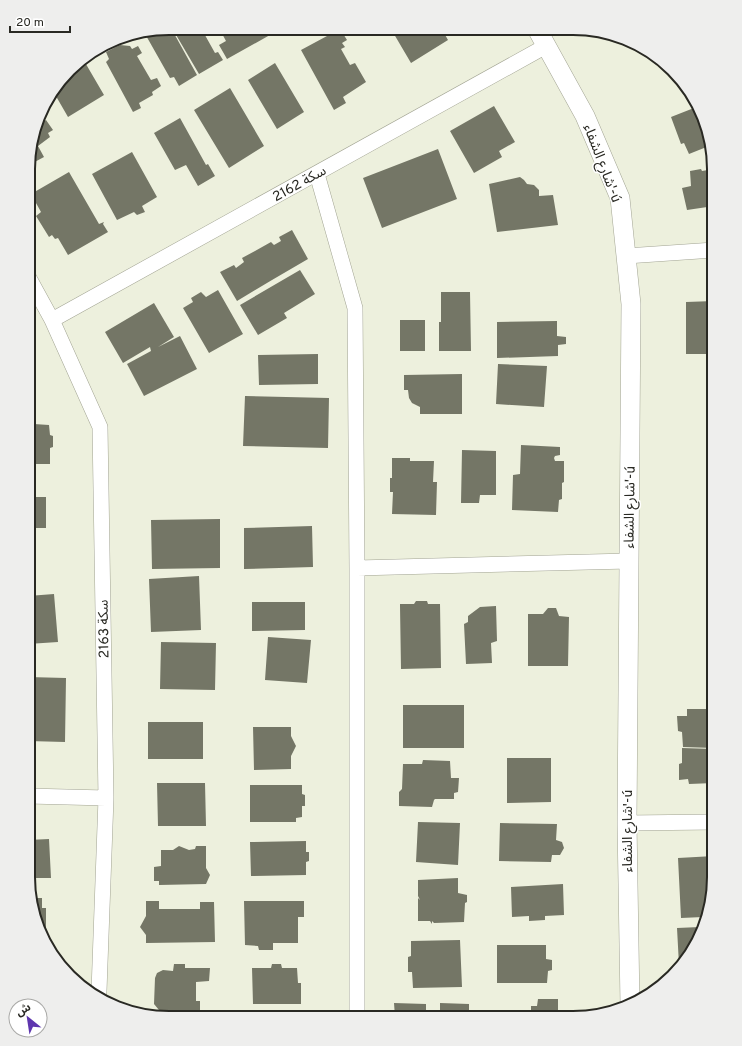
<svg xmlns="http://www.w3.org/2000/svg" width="742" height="1046" font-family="Overpass,'Noto Sans Arabic',sans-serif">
	<rect width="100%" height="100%" fill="#edf0dd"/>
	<!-- building -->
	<path fill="#747666" d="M171,28L197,75L179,86L174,77L170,78L144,32Z
		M172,28H201L215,53L218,52L223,60L199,74Z
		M219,28H275L277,31L227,59L219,45L226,41Z
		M340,29L347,40L342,43L345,47L341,49L350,65L355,63L366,82L343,97L346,103L334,110L301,50Z
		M391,29H451L444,33L448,40L411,63Z
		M120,45L130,46L132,49L138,46L142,53L137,56L151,80L157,78L161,86L152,92L153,95L139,103L141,108L133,112L106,62L109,59L106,52Z
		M83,59L104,95L68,117L53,91L76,63Z
		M275,63L304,112L277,129L248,80Z
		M230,88L264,146L229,168L194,110Z
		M494,106L515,142L499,151L502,157L474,173L450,131Z
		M699,106L709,146L689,154L684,143L681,144L671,117Z
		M180,118L206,165L208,164L215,176L198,186L186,165L175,170L154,133Z
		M46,120L53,130L48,133L50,137L38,146L44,157L29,165V151L38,124Z
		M438,149L457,199L382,228L363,178Z
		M132,152L157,197L142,206L145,212L137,215L134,212L117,220L92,174Z
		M701,169L702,171L714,169V206L687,210L682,188L691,186L690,171Z
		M69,172L99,224L104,222L103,224L108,232L68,255L58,238L55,239L52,235L49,237L36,216L41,212L31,194Z
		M520,177L524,180L527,184L534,185L539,190V196L553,195L558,225L497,232L489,184Z
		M292,230L308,259L272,280L255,251L271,242L274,245L281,241L279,237Z
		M255,251L272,280L237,301L220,272L234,265L236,268L244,262L242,258Z
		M300,270L315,294L284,313L287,318L258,335L240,305Z
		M218,290L243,334L209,353L183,308L193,302L191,298L201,292L206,297Z
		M441,292H470L471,351H439V322H441Z
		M714,301V354H686V302Z
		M154,303L174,337L158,347L180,336L197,369L144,396L127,364L151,351L150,347L123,363L105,332Z
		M400,320H425V351H400Z
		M557,321V336L566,337V344L558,345V356L497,358V322Z
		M318,354V384L259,385L258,355Z
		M498,364L547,366L544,407L496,404Z
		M462,374V414H420V407L412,403L409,398L408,390H404V375Z
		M245,396L329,398L328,448L243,446Z
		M34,424L49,425L50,435L53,436V447L50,448V464H36L35,459H29V427H33Z
		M521,445L560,447V455L555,456L554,458L555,461H564V482L562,483V499L559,500L558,512L512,510L513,475L520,474Z
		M462,450L496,451V495H480L479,503H461Z
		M392,458H410V461H434L433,482H437L436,515L392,514L393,492H390V478H392Z
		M29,497H46V528H29Z
		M220,519V568L152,569L151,520Z
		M312,526L313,567L244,569V528Z
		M199,576L201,630L151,632L149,579Z
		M54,594L58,642L28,644V596Z
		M416,601H427L428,604H440L441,668L401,669L400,606V604H414Z
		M252,602H305V630L252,631Z
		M496,606L497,641L491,643L492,663L466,664L464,624L468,622V616L480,607Z
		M548,608H556L559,616L569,617L568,666H528V614H543Z
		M268,637L311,640L307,683L265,680Z
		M161,642L216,643L215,690L160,689Z
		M28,677L66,678L65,742L28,741Z
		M403,705H464V748H403Z
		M687,709H714V748L683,747L682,732L678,731L677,716H687Z
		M148,722H203V759H148Z
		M253,727H291V736L296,746L291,756V769L254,770Z
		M682,748L714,749V783L689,784L688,779L679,780V764L682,763Z
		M507,758H551V802L507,803Z
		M423,760L450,761L451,778H459L458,792L454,793V799H435L434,800L432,807L399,806V792L402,789L403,764H422Z
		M157,783H205L206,826H158Z
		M250,785H302V794L305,795V806H302V817L296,818V822H250Z
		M418,822L460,823L458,865L416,862Z
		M500,823L557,824L556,840L562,842L564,848L560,855H552L551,862L499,861Z
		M49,839L51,878H28V840Z
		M306,841V852H309V861L306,862V875L251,876L250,842Z
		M179,846L189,850L195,849L196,846H206V868L210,875L206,884L159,885V881H154V867L161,866V850H173Z
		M714,856V886L703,917L681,918L678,858Z
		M458,878V893L467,895V902L465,903L464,922L434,923L432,921V924L430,921H418V898L420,900L418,896V880Z
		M563,884L564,915L545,916V920L529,921V916L512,917L511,887Z
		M33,898H42V908H46V928L43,930V938Z
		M146,901H159V909H200V902H214L215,942L146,943V935L140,927L146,916Z
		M244,901H304V917H298V943H273V950H259L258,946L245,945Z
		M700,927L690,955L679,965L677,928Z
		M460,940L462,987L413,988L412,972H408V957L411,956V941Z
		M497,945H546V959L552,960V970L548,971L547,983H497Z
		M174,964H185V968H210L209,981L196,982V1001H200V1014H171L170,1012L159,1010L154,1004L155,978L157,973L163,970L173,971Z
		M272,964H281L282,968H297L298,983H301V1004H253L252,968H271Z
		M538,999H558V1018H517V1016H531V1006H537Z
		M394,1003L426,1004V1018L395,1017Z
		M440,1003L469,1004V1018H440Z"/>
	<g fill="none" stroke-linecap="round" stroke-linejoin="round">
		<!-- minor casing -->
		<g stroke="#a2a493" stroke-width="16">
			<path id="minor" d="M317,174L355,308L357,568V1017
				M626,256L714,250
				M29,278L52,320L100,427L106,798L99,991L98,995
				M52,320L546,46
				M357,568L629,561
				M28,796L106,798
				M627,823L714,822"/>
		</g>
		<!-- tertiary casing -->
		<g stroke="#a2a493" stroke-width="20">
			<path id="tertiary" d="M537,29L585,116L620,198L631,304L627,823L630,1005"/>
		</g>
		<!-- minor -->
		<use href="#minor" stroke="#fff" stroke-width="15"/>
		<!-- tertiary -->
		<use href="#tertiary" stroke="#fff" stroke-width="19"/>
	</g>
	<g text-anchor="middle" stroke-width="3" stroke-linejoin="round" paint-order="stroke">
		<!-- street labels -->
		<g font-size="14" fill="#292923" stroke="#fff">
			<text transform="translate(603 163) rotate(69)" y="5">شارع الشفاء'-ú</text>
			<text transform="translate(299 183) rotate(-29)" y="5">سكة 2162</text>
			<text transform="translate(629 507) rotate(-89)" y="5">شارع الشفاء'-ú</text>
			<text transform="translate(103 629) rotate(-91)" y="5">سكة 2163</text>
			<text transform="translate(627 831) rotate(-90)" y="5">شارع الشفاء'-ú</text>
		</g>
	</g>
	<!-- crop -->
	<path d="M0 0H742V1046H0ZM169 35H573A134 134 0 0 1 707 169V877A134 134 0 0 1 573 1011H169A134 134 0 0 1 35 877V169A134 134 0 0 1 169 35Z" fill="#eeeeed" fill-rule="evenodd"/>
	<path fill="none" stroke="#292923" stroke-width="2" d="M169 35H573A134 134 0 0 1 707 169V877A134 134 0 0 1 573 1011H169A134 134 0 0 1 35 877V169A134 134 0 0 1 169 35Z"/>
	<!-- north arrow -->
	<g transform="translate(28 1018) rotate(330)"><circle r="19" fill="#ffffff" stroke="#a9a9a7"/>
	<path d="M0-3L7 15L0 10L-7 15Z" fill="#5e36ae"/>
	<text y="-6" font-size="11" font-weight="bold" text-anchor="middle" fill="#292923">ش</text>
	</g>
	<!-- scale -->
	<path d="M10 26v6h60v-6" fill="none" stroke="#292923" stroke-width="2"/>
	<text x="16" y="26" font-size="12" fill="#292923" stroke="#ffffff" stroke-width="3" paint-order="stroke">20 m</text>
</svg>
